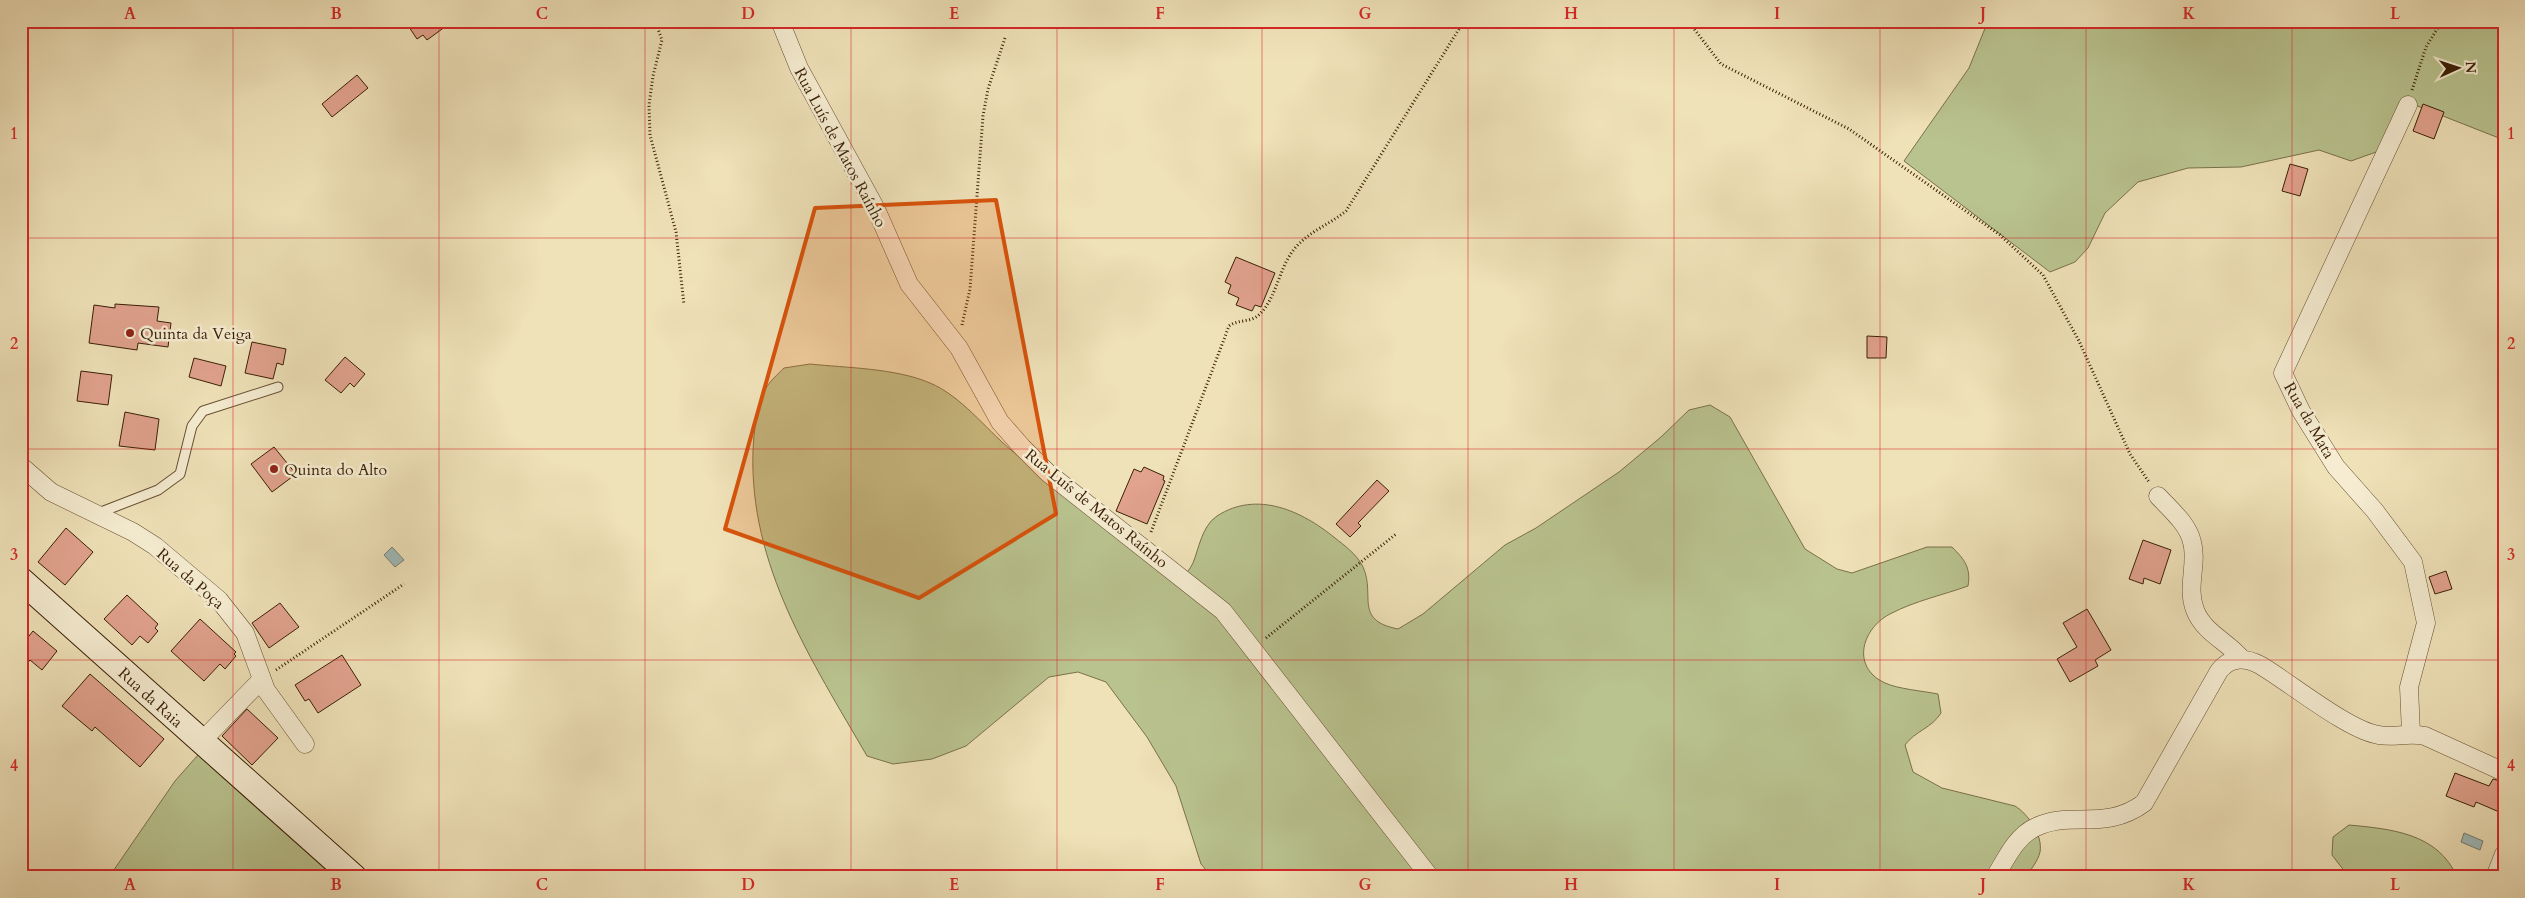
<svg xmlns="http://www.w3.org/2000/svg" width="2525" height="898" font-family="Cardo,serif">
	<rect width="100%" height="100%" fill="#efe1b8"/>
	<filter id="stains"><feTurbulence type="fractalNoise" baseFrequency=".004" numOctaves="4"/><feColorMatrix values="0 0 0 0 .2 0 0 0 0 .09 0 0 0 0 .02 0 0 0 .5 -.17"/></filter>
	<radialGradient id="worn" r=".72"><stop offset=".6" stop-color="#630" stop-opacity="0"/><stop offset="1" stop-color="#630" stop-opacity=".3"/></radialGradient>
	<!-- green -->
	<path fill="#b9c38f" stroke="#7a714a" d="M1988,21H2504V140L2415,105L2393,146L2351,161L2319,150L2241,167L2188,168L2138,182L2105,213L2088,248L2075,262L2050,272L1904,161L1969,68Z
		M810,364C847,368 895,368 930,383C961,396 985,428 1011,450C1066,496 1122,539 1179,581C1184,575 1190,570 1193,563C1199,548 1202,526 1217,516C1257,490 1302,511 1335,538C1344,545 1356,554 1362,565C1377,594 1352,620 1398,629L1423,614L1505,545L1536,528L1619,472L1661,437L1689,410L1710,405L1730,417L1805,549L1837,569L1852,573L1927,547H1952C1965,560 1971,568 1968,586C1943,595 1915,601 1892,613C1862,627 1850,667 1885,683C1898,689 1923,691 1938,694L1941,713C1932,728 1915,731 1905,745L1913,772L1942,788L2015,806C2028,814 2043,835 2040,852C2038,861 2031,869 2026,877H1212L1201,864L1176,786L1147,737L1106,682L1078,672L1049,677L966,746L932,759L893,764L867,756C812,661 749,566 753,451C754,431 756,407 766,388C770,381 778,374 784,368Z
		M198,755L334,877H109L175,781Z
		M2349,825C2391,829 2438,833 2457,877H2349L2332,855L2333,837Z"/>
	<!-- water -->
	<path fill="#9fbbba" stroke="#777d72" d="M392,547L404,560L395,567L384,555Z
		M2464,833L2483,841L2480,850L2461,842Z"/>
	<!-- building -->
	<path fill="#e1a28e" stroke="#3a1f06" d="M405,21H453L427,40L423,35L417,39Z
		M357,75L368,88L332,117L322,104Z
		M2423,104L2444,112L2434,139L2413,131Z
		M2290,164L2308,169L2300,196L2282,191Z
		M1236,257L1275,273L1261,307L1255,305L1252,311L1236,305L1239,298L1228,293L1231,285L1225,282Z
		M115,304L159,307L157,321L171,323L168,347L138,343L137,350L89,343L94,305L115,308Z
		M1867,336L1887,337L1886,358H1867Z
		M252,342L286,349L283,365L277,363L273,379L245,373Z
		M345,357L365,374L354,387L350,383L341,393L325,380Z
		M194,358L226,366L221,386L189,377Z
		M81,371L112,375L108,405L77,401Z
		M125,412L159,419L155,450L119,446Z
		M274,447L296,474L272,492L251,464Z
		M1144,467L1164,476L1163,480L1165,481L1147,524L1116,511L1134,469L1141,472Z
		M1377,480L1389,491L1358,523L1361,526L1350,537L1336,524Z
		M66,528L93,552L65,585L38,562Z
		M2143,540L2171,550L2160,584L2144,578L2143,584L2129,579Z
		M2446,571L2452,589L2435,594L2429,577Z
		M127,595L158,624L155,628L158,631L148,643L140,636L132,645L104,619Z
		M280,603L299,627L269,648L252,623Z
		M2087,609L2111,650L2095,660L2098,666L2070,682L2057,659L2077,647L2063,623Z
		M200,619L236,652L234,654L236,656L225,669L220,664L204,681L171,651Z
		M33,631L57,651L42,670L30,660L21,671V646Z
		M342,655L361,685L318,713L309,699L305,701L295,685Z
		M90,674L164,739L140,767L95,727L92,731L62,706Z
		M247,709L278,738L252,765L222,736Z
		M2455,773L2489,786L2493,779L2504,782V814L2476,802L2474,807L2446,796Z"/>
	<g fill="none" stroke-linecap="round" stroke-linejoin="round">
		<!-- lane casing -->
		<g stroke="#675032" stroke-width="11">
			<path id="lane" d="M96,514L158,490L180,474L192,426L203,411L278,387"/>
		</g>
		<!-- street casing -->
		<g stroke="#675032" stroke-width="19">
			<path id="street" d="M780,21L799,68L876,209L909,284L959,348L1000,422L1022,447L1048,473L1223,611L1430,877
				M2408,105L2283,373L2301,411L2336,467L2375,511L2413,562L2426,623L2409,687L2411,733
				M21,466L51,492L133,532L155,546L219,600L245,633L266,690L305,744
				M2158,496C2170,509 2188,524 2192,542C2198,564 2186,587 2195,610C2204,633 2227,641 2242,659
				M201,742L261,680
				M1995,877C2006,859 2016,836 2036,827C2072,810 2104,832 2144,803L2219,671C2230,657 2244,657 2260,665C2289,682 2349,731 2379,735C2395,738 2409,732 2425,736L2504,772
				M2495,877L2504,854"/>
		</g>
		<!-- secondary casing -->
		<g stroke="#3a1f06" stroke-width="27">
			<path id="secondary" d="M21,580L354,877"/>
		</g>
		<!-- path -->
		<path stroke="#3a1f06" stroke-width="3" stroke-dasharray="1 2.5" stroke-linecap="butt" d="M655,21L662,40L653,76L649,105L650,135L676,232L684,305
			M1688,21L1721,64L1849,129L2000,235L2043,275L2079,341L2130,454L2149,482
			M2412,90L2426,47L2442,21
			M962,325L970,289L983,116L988,89L1005,38
			M1151,532L1229,326C1238,319 1251,323 1260,314C1278,295 1279,266 1296,247C1310,231 1330,224 1346,211L1464,21
			M1266,638L1396,534
			M276,670L404,584"/>
		<!-- lane -->
		<use href="#lane" stroke="#f5ecd1" stroke-width="9"/>
		<!-- street -->
		<use href="#street" stroke="#f5ecd1" stroke-width="18"/>
		<!-- secondary -->
		<use href="#secondary" stroke="#f5ecd1" stroke-width="25"/>
	</g>
	<!-- marked area -->
	<path fill="#d7530b" fill-opacity="0.2" stroke="#d7530b" stroke-width="4" stroke-linejoin="round" d="M996,200L1056,514L919,598L725,529L815,208Z"/>
	<!-- grid -->
	<path fill="none" stroke="#d62828" stroke-width="1" stroke-opacity="0.55" d="M233,21V877M439,21V877M645,21V877M851,21V877M1057,21V877M1262,21V877M1468,21V877M1674,21V877M1880,21V877M2086,21V877M2292,21V877M21,238H2504M21,449H2504M21,660H2504"/>
	<!-- markers -->
	<g fill="#8f2418" stroke="#f5ecd1" stroke-width="2">
		<circle cx="130" cy="333" r="5"/>
		<circle cx="274" cy="469" r="5"/>
	</g>
	<g text-anchor="middle" stroke-width="5" stroke-linejoin="round" paint-order="stroke">
		<!-- street labels -->
		<g font-size="16" fill="#3a1f06" stroke="#f5ecd1">
			<text transform="translate(841 147) rotate(62)" y="6">Rua Luís de Matos Raínho</text>
			<text transform="translate(2310 420) rotate(60)" y="6">Rua da Mata</text>
			<text transform="translate(1097 508) rotate(39)" y="6">Rua Luís de Matos Raínho</text>
			<text transform="translate(191 578) rotate(41)" y="6">Rua da Poça</text>
			<text transform="translate(151 697) rotate(42)" y="6">Rua da Raia</text>
		</g>
		<!-- poi labels -->
		<g font-size="16" fill="#3a1f06" stroke="#f5ecd1" text-anchor="start">
			<text x="140" y="339">Quinta da Veiga</text>
			<text x="284" y="475">Quinta do Alto</text>
		</g>
	</g>
	<!-- margin -->
	<rect width="2525" height="898" fill="none" stroke="#efe1b8" stroke-width="55"/>
	<!-- north arrow -->
	<g transform="translate(2458 68) rotate(87)" stroke="#f5ecd1" stroke-width="4" paint-order="stroke">
	<path d="M0-4L9 19L0 12L-9 19Z" fill="#3a1f06"/>
	<text y="-8" font-size="14" font-weight="bold" text-anchor="middle" fill="#3a1f06">N</text>
	</g>
	<rect x="28" y="28" width="2470" height="842" fill="none" stroke="#d62828" stroke-width="2"/>
	<g font-size="16" text-anchor="middle" font-weight="bold" fill="#d62828">
		<text x="130" y="19">A</text>
		<text x="336" y="19">B</text>
		<text x="542" y="19">C</text>
		<text x="748" y="19">D</text>
		<text x="954" y="19">E</text>
		<text x="1160" y="19">F</text>
		<text x="1365" y="19">G</text>
		<text x="1571" y="19">H</text>
		<text x="1777" y="19">I</text>
		<text x="1983" y="19">J</text>
		<text x="2189" y="19">K</text>
		<text x="2395" y="19">L</text>
		<text x="14" y="139">1</text>
		<text x="2511" y="139">1</text>
		<text x="14" y="349">2</text>
		<text x="2511" y="349">2</text>
		<text x="14" y="560">3</text>
		<text x="2511" y="560">3</text>
		<text x="14" y="771">4</text>
		<text x="2511" y="771">4</text>
		<text x="130" y="890">A</text>
		<text x="336" y="890">B</text>
		<text x="542" y="890">C</text>
		<text x="748" y="890">D</text>
		<text x="954" y="890">E</text>
		<text x="1160" y="890">F</text>
		<text x="1365" y="890">G</text>
		<text x="1571" y="890">H</text>
		<text x="1777" y="890">I</text>
		<text x="1983" y="890">J</text>
		<text x="2189" y="890">K</text>
		<text x="2395" y="890">L</text>
	</g>
	<rect width="100%" height="100%" filter="url(#stains)"/>
	<rect width="100%" height="100%" fill="url(#worn)"/>
</svg>
